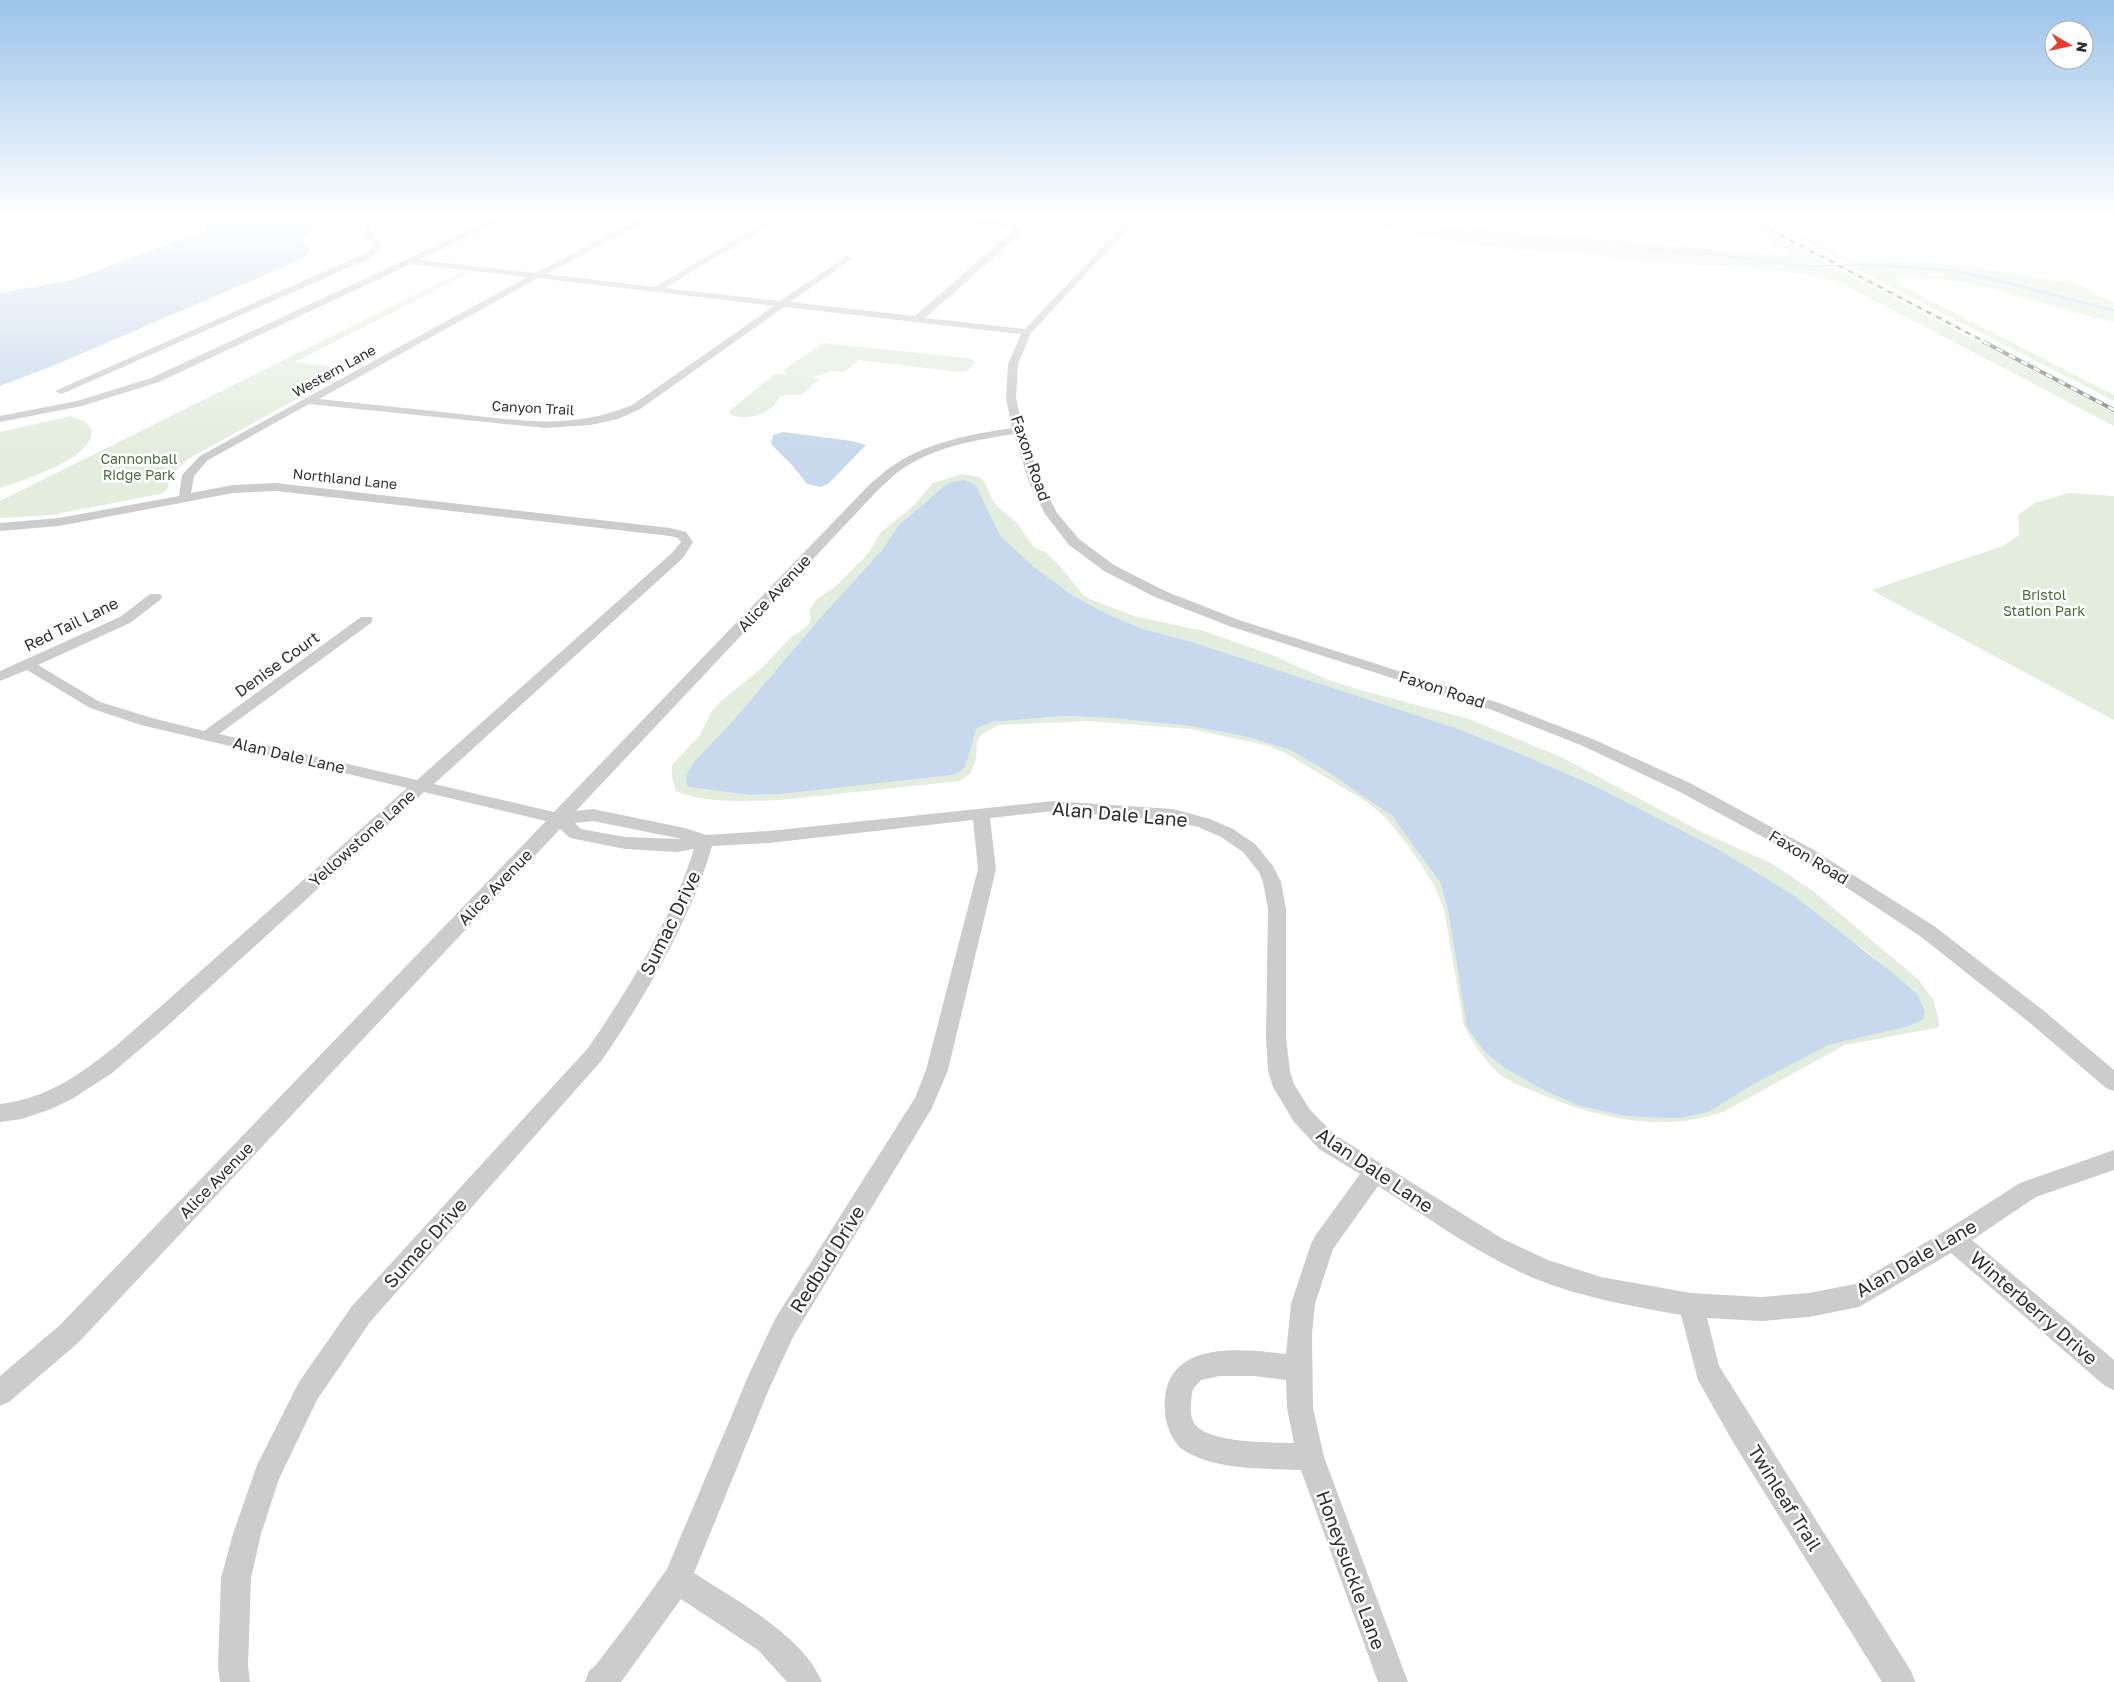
<svg xmlns="http://www.w3.org/2000/svg" width="2114" height="1682" font-family="'Golos Text',sans-serif">
	<rect width="100%" height="100%" fill="#fff"/>
	<!-- green -->
	<path fill="#e3eddd" fill-rule="evenodd" d="M1349,217H1376L1407,227L1432,231L1717,256L1808,267L1837,268L2114,413V426L1843,284C1782,264 1716,267 1652,262C1632,261 1612,256 1592,254C1571,252 1549,253 1528,250C1467,244 1407,235 1349,217Z
		M1385,217H1410L1445,225L1791,257L1784,249L1726,217H1740L1831,265L1780,262L1716,253L1444,230Z
		M1756,217H1767L1853,261L1929,263L1982,268L2048,280L2077,283L2100,297L2114,302V309L1962,271L1847,263Z
		M1866,266L1959,272L2114,312V322C2050,309 1990,281 1924,278C1915,278 1903,276 1894,279L1898,284L2114,395V401L1854,268Z
		M463,271L471,272L295,362L351,369L188,459L171,475L167,490L160,494L52,515L0,518V501Z
		M823,343L968,358L976,362L967,371L959,372L859,360L844,372L832,371L814,377L800,375L820,379L802,394L780,396C774,414 745,422 730,414L729,411L775,374H787L784,372L785,369Z
		M71,416L84,421L91,428C100,457 21,481 0,488V432Z
		M962,474L979,477L984,481L992,499L998,507L1017,523L1034,547L1046,552L1059,565L1083,595L1090,599L1134,616L1204,631L1272,655L1326,679L1357,689L1469,719L1561,757L1704,833L1773,864L1813,891L1919,980L1933,999L1940,1025L1936,1028L1845,1045L1725,1111C1663,1134 1597,1118 1538,1093C1525,1087 1507,1082 1497,1072C1484,1060 1473,1042 1464,1026L1444,909L1434,885L1410,848L1385,817L1367,802L1285,753L1269,746L1191,729L1088,721L999,725L982,734L977,741L976,759L971,773L960,781L780,800C749,801 704,804 676,791L672,777V765L700,735L712,711L720,702L763,667L791,637L805,628L811,620L809,610L816,600L837,585L864,558L871,549L880,533L912,507L933,483ZM943,487L977,488L1000,535L1034,567L1072,595L1105,613L1140,628L1192,642L1456,728L1526,756L1595,786L1653,817L1864,949L1917,994L1923,1020L1906,1027L1829,1045L1752,1085L1709,1112L1681,1118H1660L1624,1116L1580,1106L1547,1092L1506,1069L1449,915L1441,884L1392,816L1328,772L1290,750L1248,737L1190,726L1111,718L1063,716L992,722L977,728L967,756L953,775L782,794L749,795L688,787L697,758L731,723L821,617L882,550L899,525Z
		M2069,493L2114,496V720L1871,590L2003,546L2019,535L2018,515L2035,503Z"/>
	<!-- water -->
	<path fill="#c8d9ed" d="M213,217H316L314,226L303,239L307,246L311,248L304,257L295,262L50,367L0,386V293L72,280L203,231L205,220Z
		M1376,217H1385L1444,230L1716,253L1780,262L1812,265L1880,264L1950,269L1979,274L2114,309V312L1955,272L1867,266L1808,267L1717,256L1432,231L1407,227Z
		M783,432L852,441L866,445L828,484L821,487L807,484L793,466L771,444L773,435Z
		M964,480L973,483L977,488L1000,535L1034,567L1072,595L1105,613L1140,628L1192,642L1456,728L1526,756L1595,786L1714,847L1793,895L1898,977L1917,994L1925,1011L1923,1020L1906,1027L1829,1045L1752,1085L1709,1112L1681,1118H1660L1624,1116L1580,1106L1547,1092L1506,1069L1484,1051L1467,1027L1449,915L1441,884L1392,816L1328,772L1290,750L1248,737L1190,726L1111,718L1063,716L992,722L977,728C973,736 967,767 963,769C961,772 956,773 953,775L782,794L749,795L688,787L686,782V775L697,758L731,723L821,617L882,550L899,525L943,487L952,482Z"/>
	<g fill="none" stroke-linecap="round" stroke-linejoin="round">
		<!-- minor -->
		<path fill="#ccc" fill-rule="evenodd" d="M366,217H374C366,229 376,237 383,247L370,258L64,393L60,394L55,391L364,254L375,246C368,236 358,229 366,217Z
			M498,217H508L419,260L535,273L644,217H654L546,274L655,287L774,217H783L665,288L780,301L847,256L851,258L850,260L790,302L915,316L1012,231L1009,228L991,224L889,219L885,217L991,220L1015,224L1020,231L1017,237L925,318L1025,329L1131,217H1139L1031,333L1018,364L1016,398L1023,430L1041,482L1057,513L1079,539L1114,565L1165,591L1239,620L1502,704L1595,740L1692,784L1812,849L1934,926L2044,1011L2114,1070V1091L2106,1088L2030,1023L1920,936L1800,857L1680,792L1583,746L1492,710L1229,626L1155,597L1104,571L1069,545L1045,514L1029,482L1014,434C975,440 935,447 902,469C893,475 886,483 878,490L576,811L593,809L685,828L706,835L769,831L1053,801L1173,809L1210,819L1233,829L1255,844L1273,866L1281,882L1286,909V1037L1290,1071L1294,1084L1310,1110L1335,1135L1503,1239L1548,1260L1601,1277L1691,1293L1761,1297L1809,1293L1855,1284L1945,1231L2020,1183L2114,1150V1170L2036,1197L1972,1240L2114,1360V1390L2105,1386L1951,1253L1859,1307L1809,1317L1761,1321L1707,1318L1719,1366L1911,1671L1915,1682H1882L1733,1442L1698,1380L1681,1315C1632,1306 1583,1298 1536,1279C1480,1256 1429,1218 1378,1186L1333,1249L1315,1304L1312,1334L1313,1408L1324,1457L1408,1682H1378L1301,1470C1263,1468 1219,1471 1185,1451C1173,1444 1166,1426 1165,1412C1160,1340 1236,1348 1286,1354L1291,1304L1311,1244L1315,1236L1360,1174L1319,1149L1294,1122L1273,1087L1268,1071L1266,1037L1268,909L1263,882L1259,872L1243,852L1221,837L1198,827L1173,821L1053,811L990,818L996,869L948,1070L932,1108L793,1337L769,1389L694,1573C735,1600 803,1635 822,1682H787L758,1650L681,1599L621,1682H585L589,1671L595,1666L637,1611L667,1569L750,1372L775,1319L915,1098L926,1070L978,869L973,820L769,843L712,846C692,917 644,999 602,1060L370,1322L317,1400L279,1479L261,1534L251,1578L248,1666L250,1682H220L218,1666L221,1578L233,1534L257,1465L299,1382L352,1306L588,1048C627,992 674,915 694,849L677,852L625,849L570,838L560,829L78,1343L9,1402L0,1406V1376L60,1325L546,821L424,792L165,1028L112,1073L72,1099L51,1109L22,1119L0,1122V1104C48,1098 79,1075 116,1046L407,788L141,725L90,708L27,670L0,681V671L120,617L150,594H160L162,597L160,600L130,623L38,665L100,702L152,718L204,731L361,617H371L373,620L371,623L219,734L417,780L673,552L681,542L678,538L670,536L276,491L233,493L59,526L0,531V523L59,518L179,496L182,475L200,456L527,277L411,264L159,382L82,406L0,422V416L77,401L151,378ZM538,278L774,306L632,405C570,431 517,420 452,413C408,408 363,404 319,399ZM784,307L1021,334L1008,364L1006,398L1012,428C972,434 928,442 894,465C885,470 878,478 870,484L554,812L434,784L683,558L693,542L686,532L670,528L276,483L233,485L191,493L194,476L208,460L309,404L545,428L591,425L618,419L640,409ZM593,821L682,839L625,837L581,829L575,823ZM1220,1376H1254L1286,1380L1287,1408L1294,1443C1271,1442 1203,1444 1193,1421C1189,1412 1191,1398 1193,1389L1201,1380Z"/>
		<!-- rail-far1 casing -->
		<g stroke="#848484" stroke-width="2.5">
			<path id="rail-far1" d="M1746,217L1987,343"/>
		</g>
		<!-- rail casing -->
		<g stroke="#848484" stroke-width="4">
			<path id="rail" d="M1984,342L2114,410"/>
		</g>
		<!-- rail-far1 -->
		<use href="#rail-far1" stroke="#fff" stroke-width="2" stroke-dasharray="5.5" stroke-linecap="butt"/>
		<!-- rail -->
		<use href="#rail" stroke="#fff" stroke-width="2.5" stroke-dasharray="7" stroke-linecap="butt"/>
	</g>
	<!-- sky -->
	<linearGradient id="sky" x2="0" y2="1"><stop stop-color="#9bc3ea"/><stop offset="0.48" stop-color="#fff"/><stop offset="1" stop-color="#fff" stop-opacity="0"/></linearGradient>
	<rect width="2114" height="452" fill="url(#sky)"/>
	<g text-anchor="middle" stroke-width="5" stroke-linejoin="round" paint-order="stroke">
		<!-- far-street labels -->
		<g font-size="14" fill="#2f2f2f" stroke="#fff">
			<text transform="translate(334 371) rotate(-29)" y="5">Western Lane</text>
			<text transform="translate(533 408) rotate(3)" y="5">Canyon Trail</text>
			<text transform="translate(345 479) rotate(6)" y="5">Northland Lane</text>
		</g>
		<!-- far-park labels -->
		<g font-size="14" fill="#4b6d3b" stroke="#fff">
			<text x="139" y="464">Cannonball<tspan x="139" dy="16">Ridge Park</tspan></text>
			<text x="2044" y="600">Bristol<tspan x="2044" dy="16">Station Park</tspan></text>
		</g>
		<!-- street labels -->
		<g font-size="16" fill="#2f2f2f" stroke="#fff">
			<text transform="translate(1031 458) rotate(71)" y="6">Faxon Road</text>
			<text transform="translate(774 593) rotate(-47)" y="6">Alice Avenue</text>
			<text transform="translate(71 624) rotate(-26)" y="6">Red Tail Lane</text>
			<text transform="translate(277 664) rotate(-36)" y="6">Denise Court</text>
			<text transform="translate(1442 689) rotate(18)" y="6">Faxon Road</text>
			<text transform="translate(289 755) rotate(13)" y="6">Alan Dale Lane</text>
			<text transform="translate(362 838) rotate(-42)" y="6">Yellowstone Lane</text>
			<text transform="translate(1809 857) rotate(31)" y="6">Faxon Road</text>
			<text transform="translate(495 887) rotate(-46)" y="6">Alice Avenue</text>
			<text transform="translate(216 1180) rotate(-46)" y="6">Alice Avenue</text>
		</g>
		<!-- near-street labels -->
		<g font-size="19" fill="#2f2f2f" stroke="#fff">
			<text transform="translate(1120 814) rotate(5)" y="7">Alan Dale Lane</text>
			<text transform="translate(670 923) rotate(-64)" y="7">Sumac Drive</text>
			<text transform="translate(1375 1170) rotate(34)" y="7">Alan Dale Lane</text>
			<text transform="translate(425 1243) rotate(-48)" y="7">Sumac Drive</text>
			<text transform="translate(1916 1258) rotate(-30)" y="7">Alan Dale Lane</text>
			<text transform="translate(827 1259) rotate(-58)" y="7">Redbud Drive</text>
			<text transform="translate(2034 1308) rotate(41)" y="7">Winterberry Drive</text>
			<text transform="translate(1785 1498) rotate(58)" y="7">Twinleaf Trail</text>
			<text transform="translate(1351 1570) rotate(70)" y="7">Honeysuckle Lane</text>
		</g>
	</g>
	<!-- north arrow -->
	<g transform="translate(2069 45) rotate(99)"><circle r="24" fill="#ffffff" stroke="#acacac"/>
	<path d="M0-4L9 19L0 12L-9 19Z" fill="#eb3b2d"/>
	<text y="-8" font-size="14" font-weight="bold" text-anchor="middle" fill="#2f2f2f">N</text>
	</g>
</svg>
